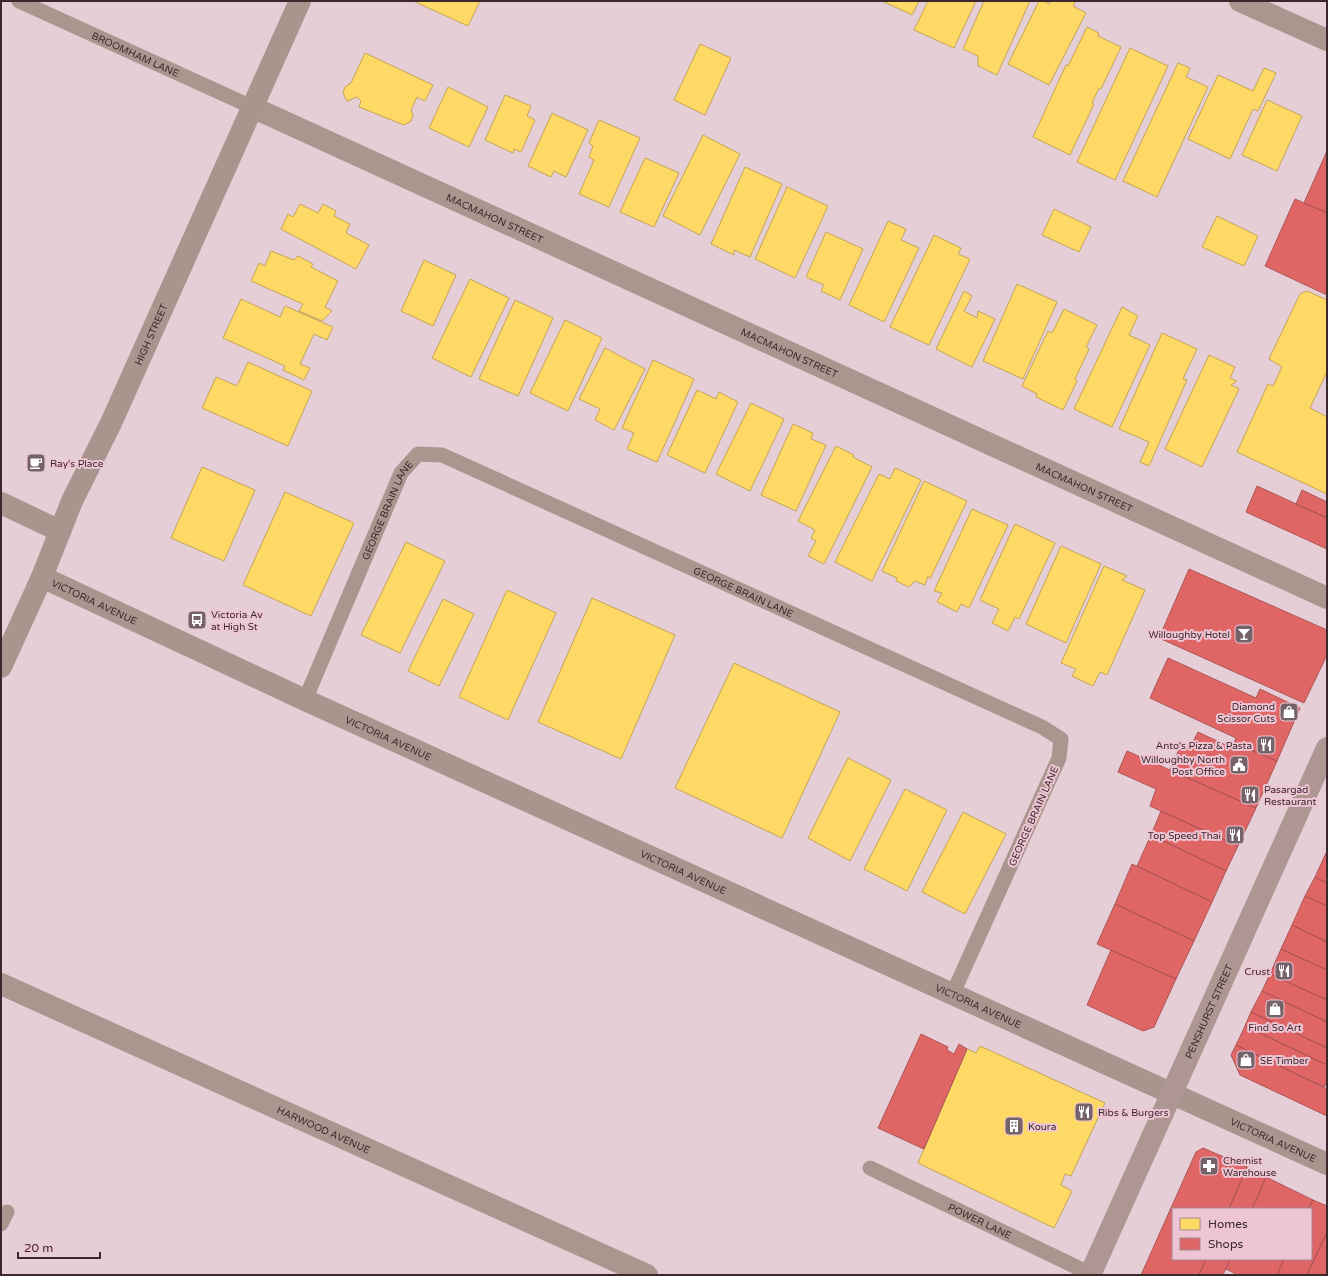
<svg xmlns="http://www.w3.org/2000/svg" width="1328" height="1276" font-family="'Varela Round',sans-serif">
	<rect width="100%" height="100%" fill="#e5ced6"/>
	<!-- homes -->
	<path fill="#ffd966" stroke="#c4a456" d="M413,1H480L468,26Z
		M882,1H919L912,15Z
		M928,1H976L954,48L914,30Z
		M984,1H1030L997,75L978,66V56L963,49Z
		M1039,1H1044L1049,4L1051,1H1076L1073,6L1086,13L1049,85L1008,64Z
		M1087,27L1099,33L1098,36L1121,47L1101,89L1099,88L1092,103L1094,104L1070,155L1033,137L1066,65L1068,66Z
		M700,44L731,58L705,115L674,100Z
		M1130,48L1168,66L1115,180L1077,162Z
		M365,53L433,85L425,101L417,97L411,110L413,115L411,121L404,125L359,107L361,101L357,97L347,101L343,93L345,87L351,83Z
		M1178,63L1190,68L1186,77L1208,87L1157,197L1123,181Z
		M1264,68L1276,73L1258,111L1253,109L1230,159L1188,139L1218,75L1253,91Z
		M448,87L488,107L469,147L429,128Z
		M505,95L531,106L527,116L535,120L521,152L514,149L513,153L485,140Z
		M1267,100L1302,116L1277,171L1242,155Z
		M552,113L588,130L566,177L554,171L551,177L528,166Z
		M599,120L640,138L609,207L579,194L594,160L589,157L593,146L589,143Z
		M703,135L740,154L700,235L663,216Z
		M645,158L679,173L654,227L620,212Z
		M745,167L782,184L750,257L734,250V255L711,244Z
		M787,187L828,206L795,278L755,259Z
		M300,204L318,213L323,204L336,211L334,216L350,224L346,233L369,245L356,269L281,229L288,214L293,217Z
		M1054,209L1091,227L1079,252L1042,235Z
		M1217,216L1258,236L1244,266L1202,247Z
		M888,221L906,229L901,240L919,248L884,322L849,305Z
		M826,232L863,249L840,300L821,291L824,285L806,277Z
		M934,235L961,248L958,254L970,259L929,345L890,327Z
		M271,251L294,260L298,256L313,264L311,267L338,281L325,307L332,311L322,321L299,311L303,304L251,281L259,263L265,266Z
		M424,260L456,275L433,326L401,311Z
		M470,279L509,298L471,377L432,358Z
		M1017,284L1057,302L1023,379L983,361Z
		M964,291L972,296L964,311L977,318L978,311L995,319L972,367L936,349Z
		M1307,291L1327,300V372L1310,408L1327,417V494L1237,452L1268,384L1273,386L1282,367L1269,359L1300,294Z
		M241,299L280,317L285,306L333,327L327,340L314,334L300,364L310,368L304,380L283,370L285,366L223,338Z
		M515,300L553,318L518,396L479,379Z
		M1122,307L1138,316L1129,335L1150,345L1112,427L1074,409Z
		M1064,309L1097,325L1086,347L1089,349L1075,379L1077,381L1063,410L1036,397L1037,394L1022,386L1048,331L1052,333Z
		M565,320L602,338L568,411L530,393Z
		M1162,333L1197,349L1183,379L1187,380L1149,466L1140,462L1149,442L1119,429Z
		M605,348L645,369L614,430L595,420L600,409L579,399Z
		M1209,355L1235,367L1230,378L1237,381L1231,385L1239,389L1202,467L1165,449Z
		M653,360L694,379L657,462L627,449L634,433L622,428Z
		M248,362L312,391L288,446L202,408L216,377L237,386Z
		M697,390L716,399L719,392L738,402L705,473L667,455Z
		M751,403L784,419L750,491L716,474Z
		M793,424L813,433L811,439L826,445L796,511L761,495Z
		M836,446L854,455L853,457L872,467L824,564L808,556L816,541L811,538L815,530L798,521Z
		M202,467L255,490L224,561L171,538Z
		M895,468L921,480L872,581L835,562L879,474L890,479Z
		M924,481L967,501L930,579L928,576L925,585L915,581L909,587L896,581L897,578L882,571Z
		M285,492L354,523L311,616L243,585Z
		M972,509L1008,525L969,608L961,604L957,612L937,602L942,593L934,591Z
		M1015,524L1055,543L1019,619L1015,617L1008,631L992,623L999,609L980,600Z
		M406,542L445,561L400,653L361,635Z
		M1061,546L1101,564L1066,643L1026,624Z
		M1104,566L1127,576L1122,580L1145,590L1107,675L1100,672L1093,686L1072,676L1076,669L1061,663Z
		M507,590L556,613L508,720L459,697Z
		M592,598L675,635L621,759L538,722Z
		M443,599L474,614L439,686L408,671Z
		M734,663L840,712L782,838L675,788Z
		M848,758L891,780L850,861L808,838Z
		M905,789L947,810L907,891L864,869Z
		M963,812L1006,834L965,914L922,892Z
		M980,1046L1105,1103L1071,1176L1065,1174L1061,1185L1072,1191L1054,1228L918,1163L967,1049L976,1053Z"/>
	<!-- shops -->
	<path fill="#e06666" stroke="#ae5456" d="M1327,151V213L1304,203Z
		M1295,199L1327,213V295L1265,266Z
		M1257,486L1327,518V549L1246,512Z
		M1302,490L1327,502V518L1296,504Z
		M1189,569L1327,630V655L1304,703L1159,638Z
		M1168,658L1256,698L1260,689L1300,708L1277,761L1234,743L1236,738L1150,698Z
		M1198,732L1232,748L1234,743L1277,761L1256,808L1170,770L1181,745L1190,748Z
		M1127,751L1256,808L1238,846L1150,806L1156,789L1118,772Z
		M1161,811L1238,846L1226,871L1151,835Z
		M1151,835L1226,871L1212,902L1137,866Z
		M1326,853L1327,854V883L1315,877Z
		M1132,864L1212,902L1194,941L1115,904Z
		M1315,877L1327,883V906L1305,896Z
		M1305,896L1327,906V942L1292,925Z
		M1115,904L1194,941L1176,979L1097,944Z
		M1292,925L1327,942V970L1281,949Z
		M1281,949L1327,970V1000L1270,974Z
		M1111,950L1176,979L1154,1027L1143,1031L1087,1005Z
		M1270,974L1327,1000V1022L1262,991Z
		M1262,991L1327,1022V1048L1251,1012Z
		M1251,1012L1327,1048V1065L1245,1026Z
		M1245,1026L1327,1065V1082L1324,1087L1236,1045Z
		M921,1034L948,1047L947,1050L954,1054L959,1044L967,1049L924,1149L878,1128Z
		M1236,1045L1327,1089V1116L1240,1075L1231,1055Z
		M1203,1148L1247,1167L1229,1209H1173V1259H1206L1199,1275H1141L1196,1152Z
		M1247,1167L1266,1177L1252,1209H1229Z
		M1266,1177L1313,1200L1308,1209H1252Z
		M1313,1200L1327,1206V1232L1307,1275H1277L1284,1259H1311V1209H1308Z
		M1327,1232V1275H1307Z
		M1206,1259H1230L1223,1275H1199Z
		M1230,1259H1284L1277,1275H1238L1226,1269Z"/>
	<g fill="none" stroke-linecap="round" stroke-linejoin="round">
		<!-- lane -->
		<g stroke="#aa968e" stroke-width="15">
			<path id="s1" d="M19,1L252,107"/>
			<path id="s2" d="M305,700L401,473L418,454L442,455L1042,727L1061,739L1059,758L953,993"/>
			<path id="s3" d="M870,1168L1091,1274"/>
			<path d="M1,1224L7,1212"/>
		</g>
		<!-- street -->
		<g stroke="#aa968e" stroke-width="22">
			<path d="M1240,1L1327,40"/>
			<path id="s4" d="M252,107L1327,598"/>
			<path id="s5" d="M1,984L647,1275"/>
		</g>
		<!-- secondary -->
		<g stroke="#aa948e" stroke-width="22">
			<path d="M1,503L60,531"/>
			<path id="s6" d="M42,577L305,700L1327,1164"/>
			<path id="s7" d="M1,667L42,577L72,501L111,423L300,1"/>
		</g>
		<!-- primary -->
		<path stroke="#ae9792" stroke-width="22" id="s8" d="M1090,1275L1327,748"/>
	</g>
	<!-- icons -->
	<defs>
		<g id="cafe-square" transform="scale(1)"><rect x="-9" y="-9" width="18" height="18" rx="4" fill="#756369" stroke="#eec5d3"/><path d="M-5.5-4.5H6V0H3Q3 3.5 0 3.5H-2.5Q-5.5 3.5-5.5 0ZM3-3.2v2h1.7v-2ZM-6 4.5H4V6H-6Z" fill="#fff"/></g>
		<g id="bus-square" transform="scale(1)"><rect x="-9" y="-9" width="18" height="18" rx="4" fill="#756369" stroke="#eec5d3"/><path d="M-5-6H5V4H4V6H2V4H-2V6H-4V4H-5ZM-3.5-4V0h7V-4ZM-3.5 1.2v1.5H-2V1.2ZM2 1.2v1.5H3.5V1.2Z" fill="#fff"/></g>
		<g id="bar-square" transform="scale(1)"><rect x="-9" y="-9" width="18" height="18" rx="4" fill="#756369" stroke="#eec5d3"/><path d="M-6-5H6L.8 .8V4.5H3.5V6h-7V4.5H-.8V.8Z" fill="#fff"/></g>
		<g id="shop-square" transform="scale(1)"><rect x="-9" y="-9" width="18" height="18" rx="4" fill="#756369" stroke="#eec5d3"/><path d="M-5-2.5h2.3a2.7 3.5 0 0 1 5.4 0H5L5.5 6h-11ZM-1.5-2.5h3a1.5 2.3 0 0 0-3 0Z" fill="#fff"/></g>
		<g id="restaurant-square" transform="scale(1)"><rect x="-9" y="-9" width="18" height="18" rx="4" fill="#756369" stroke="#eec5d3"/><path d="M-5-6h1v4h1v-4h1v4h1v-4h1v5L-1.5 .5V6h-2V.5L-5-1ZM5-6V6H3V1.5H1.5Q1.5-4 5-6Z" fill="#fff"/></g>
		<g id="civic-square" transform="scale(1)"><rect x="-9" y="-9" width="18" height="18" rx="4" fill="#756369" stroke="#eec5d3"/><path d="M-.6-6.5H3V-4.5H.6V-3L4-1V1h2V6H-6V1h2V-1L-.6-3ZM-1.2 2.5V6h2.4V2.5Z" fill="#fff"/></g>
		<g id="building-square" transform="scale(1)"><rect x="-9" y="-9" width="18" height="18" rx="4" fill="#756369" stroke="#eec5d3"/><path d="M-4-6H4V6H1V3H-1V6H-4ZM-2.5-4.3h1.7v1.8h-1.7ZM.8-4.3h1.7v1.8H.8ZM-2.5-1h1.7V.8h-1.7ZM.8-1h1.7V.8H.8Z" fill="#fff"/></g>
		<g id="pharmacy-square" transform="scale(1)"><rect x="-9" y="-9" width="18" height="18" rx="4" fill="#756369" stroke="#eec5d3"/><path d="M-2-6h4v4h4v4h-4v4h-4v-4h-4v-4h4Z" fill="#fff"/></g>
	</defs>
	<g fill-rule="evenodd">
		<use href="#cafe-square" x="36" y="463"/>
		<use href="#bus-square" x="197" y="620"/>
		<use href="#bar-square" x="1244" y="634"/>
		<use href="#shop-square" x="1289" y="712"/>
		<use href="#restaurant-square" x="1266" y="745"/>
		<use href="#civic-square" x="1239" y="765"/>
		<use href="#restaurant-square" x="1250" y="795"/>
		<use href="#restaurant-square" x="1235" y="835"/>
		<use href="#restaurant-square" x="1284" y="971"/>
		<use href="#shop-square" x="1275" y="1009"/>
		<use href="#shop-square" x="1246" y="1060"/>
		<use href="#restaurant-square" x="1084" y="1112"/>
		<use href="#building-square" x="1014" y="1126"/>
		<use href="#pharmacy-square" x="1209" y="1166"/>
	</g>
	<g text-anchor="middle" stroke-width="4" stroke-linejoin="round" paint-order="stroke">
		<!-- street labels -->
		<g font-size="10" fill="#39292f" stroke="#eec5d3">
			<text dy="4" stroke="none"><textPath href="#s1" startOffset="128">BROOMHAM LANE</textPath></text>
			<text dy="4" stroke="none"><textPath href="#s4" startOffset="267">MACMAHON STREET</textPath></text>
			<text dy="4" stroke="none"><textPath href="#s7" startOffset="365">HIGH STREET</textPath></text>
			<text dy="4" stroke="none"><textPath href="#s4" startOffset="591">MACMAHON STREET</textPath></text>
			<text dy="4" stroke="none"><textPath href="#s4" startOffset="915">MACMAHON STREET</textPath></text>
			<text dy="4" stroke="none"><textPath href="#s2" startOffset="207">GEORGE BRAIN LANE</textPath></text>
			<text dy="4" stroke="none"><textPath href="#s2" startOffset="627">GEORGE BRAIN LANE</textPath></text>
			<text dy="4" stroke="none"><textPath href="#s6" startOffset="58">VICTORIA AVENUE</textPath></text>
			<text dy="4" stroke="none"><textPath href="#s6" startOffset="382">VICTORIA AVENUE</textPath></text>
			<text transform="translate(1033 816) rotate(-66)" y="4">GEORGE BRAIN LANE</text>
			<text dy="4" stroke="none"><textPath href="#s6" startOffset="706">VICTORIA AVENUE</textPath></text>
			<text dy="4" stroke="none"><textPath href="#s6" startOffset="1030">VICTORIA AVENUE</textPath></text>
			<text dy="4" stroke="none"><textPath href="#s8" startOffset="289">PENSHURST STREET</textPath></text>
			<text dy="4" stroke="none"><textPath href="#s5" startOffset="354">HARWOOD AVENUE</textPath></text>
			<text dy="4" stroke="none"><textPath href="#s6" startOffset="1354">VICTORIA AVENUE</textPath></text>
			<text dy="4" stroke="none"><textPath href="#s3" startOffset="122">POWER LANE</textPath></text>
		</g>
		<!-- poi labels -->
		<g font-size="10" fill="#39292f" stroke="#eec5d3" text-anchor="start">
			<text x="50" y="467">Ray's Place</text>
			<text x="211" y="618">Victoria Av<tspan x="211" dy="12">at High St</tspan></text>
			<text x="1230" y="638" text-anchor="end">Willoughby Hotel</text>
			<text x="1275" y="710" text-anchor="end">Diamond<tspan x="1275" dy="12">Scissor Cuts</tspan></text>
			<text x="1252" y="749" text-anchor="end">Anto's Pizza &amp; Pasta</text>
			<text x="1225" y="763" text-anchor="end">Willoughby North<tspan x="1225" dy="12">Post Office</tspan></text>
			<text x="1264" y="793">Pasargad<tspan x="1264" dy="12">Restaurant</tspan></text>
			<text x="1221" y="839" text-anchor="end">Top Speed Thai</text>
			<text x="1270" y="975" text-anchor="end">Crust</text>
			<text x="1275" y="1031" text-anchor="middle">Find So Art</text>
			<text x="1260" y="1064">SE Timber</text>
			<text x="1098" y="1116">Ribs &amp; Burgers</text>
			<text x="1028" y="1130">Koura</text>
			<text x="1223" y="1164">Chemist<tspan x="1223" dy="12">Warehouse</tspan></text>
		</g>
	</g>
	<!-- border -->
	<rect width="1328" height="1276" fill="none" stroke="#39292f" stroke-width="4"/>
	<!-- legend -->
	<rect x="1172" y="1208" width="140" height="52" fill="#eec5d3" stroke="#a68791"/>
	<rect x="1180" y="1218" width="20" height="12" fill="#ffd966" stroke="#a68791"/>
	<text x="1208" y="1228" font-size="12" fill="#39292f">Homes</text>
	<rect x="1180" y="1238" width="20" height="12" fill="#e06666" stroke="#a68791"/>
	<text x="1208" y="1248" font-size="12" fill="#39292f">Shops</text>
	<!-- scale -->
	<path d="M18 1252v6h82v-6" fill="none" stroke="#39292f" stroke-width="2"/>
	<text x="24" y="1252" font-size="12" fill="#39292f" stroke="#eec5d3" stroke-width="3" paint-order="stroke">20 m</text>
</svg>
